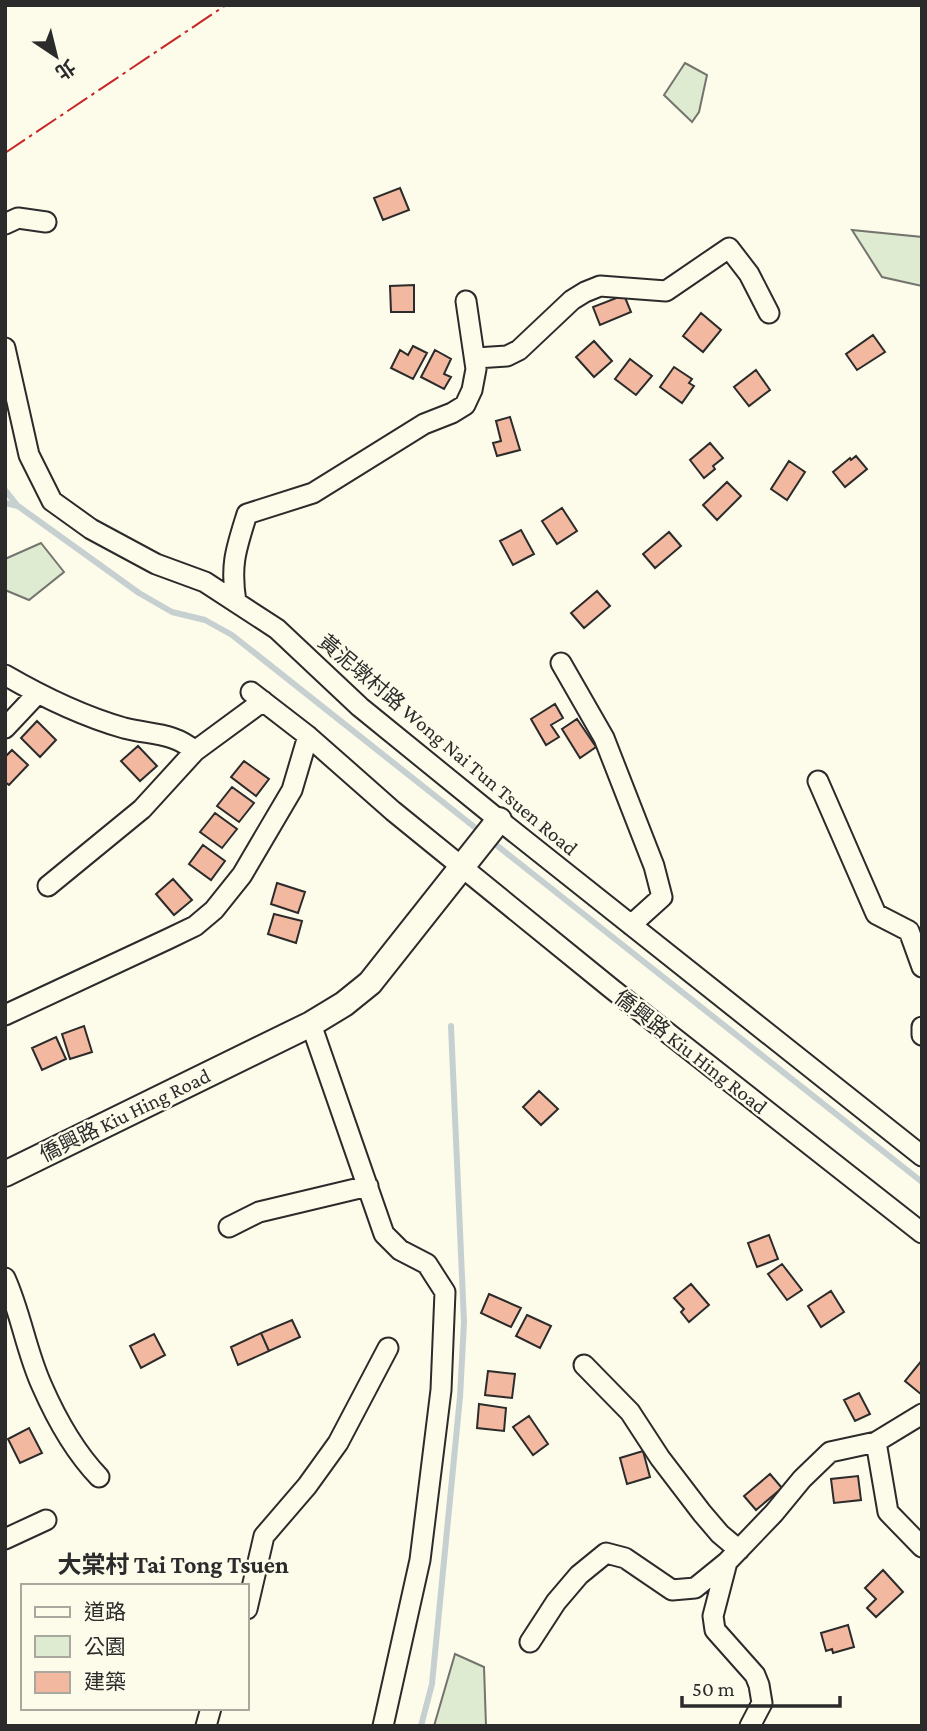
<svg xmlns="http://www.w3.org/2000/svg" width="927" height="1731" font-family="'Crimson Pro','Noto Sans TC',serif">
	<rect width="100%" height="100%" fill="#fdfbea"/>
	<!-- green -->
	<path fill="#deebd1" stroke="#74746e" stroke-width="2" d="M685,63L707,75L699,112L692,122L664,95Z
		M852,230L922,237V286L882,277Z
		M41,543L64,572L29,600L5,590V559Z
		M455,1654L484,1667L486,1726H434Z"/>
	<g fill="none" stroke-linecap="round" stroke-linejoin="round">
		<!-- stream -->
		<path stroke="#c7d0d0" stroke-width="6" d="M5,490L17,505
			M5,503L18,506L139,593L172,612L205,620L232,635L482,833
			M490,840L922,1182
			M421,1726L432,1684L460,1397L464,1322L451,1026"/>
	</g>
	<!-- building -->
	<path fill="#f2b8a0" stroke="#2b2b2b" stroke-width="2" d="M400,188L409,210L383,220L374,198Z
		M414,285V312H391L390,286Z
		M624,295L631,312L600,325L593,307Z
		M701,313L721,330L703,352L683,336Z
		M873,335L885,352L857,370L846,354Z
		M594,341L612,361L594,377L576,357Z
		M413,346L427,353L413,379L391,368L400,350L408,355Z
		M435,350L451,359L444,374L451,377L444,389L421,377Z
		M630,359L652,376L636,395L615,379Z
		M674,367L692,379L689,383L694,386L682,403L660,387Z
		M756,370L770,390L749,406L734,387Z
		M510,417L520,450L497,456L493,443L501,441L496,421Z
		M710,443L723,458L713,466L715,469L704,478L690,460Z
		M856,456L867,469L845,487L833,472L850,458L851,460Z
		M789,461L805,472L787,500L771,489Z
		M727,482L741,496L717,520L703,505Z
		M562,508L577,531L557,544L542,521Z
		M521,530L534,554L513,565L500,541Z
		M669,532L681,546L655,568L643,554Z
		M597,591L610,606L584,628L571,613Z
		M555,704L563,718L551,725L559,737L546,745L531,719Z
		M577,719L596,747L580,758L562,729Z
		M37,721L56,740L40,757L21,738Z
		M138,746L157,766L140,781L121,761Z
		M12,750L28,765L9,785L5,782V757Z
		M244,761L269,779L256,796L231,777Z
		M232,787L254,803L239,822L217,806Z
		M215,813L237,829L222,848L200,832Z
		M203,845L225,861L211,880L189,864Z
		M173,879L192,900L174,915L156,894Z
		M277,883L305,892L298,913L271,904Z
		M274,914L302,921L296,943L268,934Z
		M84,1026L92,1052L70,1059L62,1034Z
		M56,1037L66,1059L42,1070L32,1048Z
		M539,1091L558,1109L541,1125L523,1107Z
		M769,1235L778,1259L757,1267L748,1243Z
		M782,1264L802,1290L787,1300L768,1274Z
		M691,1284L709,1305L689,1322L681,1312L684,1309L674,1298Z
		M831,1291L844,1312L821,1327L808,1306Z
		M489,1294L521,1308L511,1327L481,1313Z
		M527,1315L551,1326L540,1348L516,1336Z
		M292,1320L300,1337L269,1351L261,1333Z
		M261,1333L269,1351L238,1365L231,1347Z
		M154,1334L165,1355L141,1368L130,1346Z
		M922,1360V1395L905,1381Z
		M488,1371L515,1374L512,1398L485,1395Z
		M859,1393L870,1414L855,1421L844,1400Z
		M479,1404L506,1408L504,1431L477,1428Z
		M529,1416L548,1444L533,1455L513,1427Z
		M29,1428L42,1453L20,1463L8,1439Z
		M643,1451L650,1477L627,1484L620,1458Z
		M770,1474L782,1488L756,1510L744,1496Z
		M858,1476L861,1500L834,1503L831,1479Z
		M883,1570L903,1592L876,1617L867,1608L876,1599L865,1588Z
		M848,1625L854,1647L833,1653L832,1649L826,1651L821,1633Z"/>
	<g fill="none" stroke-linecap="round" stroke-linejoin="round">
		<!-- minor casing -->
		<g stroke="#2b2b2b" stroke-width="23">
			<path id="minor" d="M5,224L18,218L46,222
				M5,348L29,455L52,501L91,529L156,564L205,582L277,629L360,707L499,820L922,1156
				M476,358L507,356L519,350L572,300L585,292L600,286L666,291L729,248L749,274L769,313
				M236,602C230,565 236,549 247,514L313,493L424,424L452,413L465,405L472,390L476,369L466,301
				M561,663L604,738L654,866L662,897L631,925
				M5,675C43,697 82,716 124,728C151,735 173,732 195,751
				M251,692L308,736L393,811L612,989L922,1233
				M5,728L37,694
				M818,781L876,914L909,931L922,967
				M48,886L142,809L195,751L263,701
				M5,1015L168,939L195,926L214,910L242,875L292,790L308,736
				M311,1024L384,1234L400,1250L427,1264L445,1292L441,1390L420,1560L383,1726
				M922,1027V1035
				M229,1227L259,1212L368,1186
				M5,1278C21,1313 26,1351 42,1386C56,1418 75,1452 99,1477
				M584,1365L630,1412L660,1458L702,1513L720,1534L739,1550
				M876,1442L888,1512L922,1547
				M5,1539L46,1520
				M727,1562L713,1616L715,1630L755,1675L759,1685L762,1703L750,1726
				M247,1609L264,1536L307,1486L338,1443L388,1348
				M530,1642L556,1602L579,1575L606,1553L625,1558L672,1590L695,1588L727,1562L774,1513L802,1479L830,1452L876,1442L922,1414
				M206,1726L211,1708"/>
		</g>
		<!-- tertiary casing -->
		<g stroke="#2b2b2b" stroke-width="28">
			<path id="tertiary" d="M5,1174L311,1024L344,1004L370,983L499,820"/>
		</g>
		<!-- minor -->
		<use href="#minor" stroke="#fdfbea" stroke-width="19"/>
		<!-- tertiary -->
		<use href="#tertiary" stroke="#fdfbea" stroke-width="24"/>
		<!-- power -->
		<path stroke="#c62828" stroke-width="2" stroke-dasharray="24 5 3.5 5" stroke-linecap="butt" d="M5,153L226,5"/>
	</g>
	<g text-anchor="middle" stroke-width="5" stroke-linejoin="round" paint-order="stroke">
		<!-- street labels -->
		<g font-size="21" fill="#2b2b2b" stroke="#fdfbea">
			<text transform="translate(448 745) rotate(40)" y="7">黃泥墩村路 Wong Nai Tun Tsuen Road</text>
			<text transform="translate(691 1052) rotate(38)" y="7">僑興路 Kiu Hing Road</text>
			<text transform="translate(125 1115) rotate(-26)" y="7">僑興路 Kiu Hing Road</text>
		</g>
		<!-- quarter labels -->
		<g font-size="24" font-weight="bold" fill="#2b2b2b" stroke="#fdfbea">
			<text x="173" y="1573">大棠村 Tai Tong Tsuen</text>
		</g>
	</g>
	<!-- border -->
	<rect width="927" height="1731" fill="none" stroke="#2b2b2b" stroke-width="14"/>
	<!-- legend -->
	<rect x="21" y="1584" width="228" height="126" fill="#fdfbea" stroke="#a9a89e" stroke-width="2"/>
	<rect x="35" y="1607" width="35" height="10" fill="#fdfbea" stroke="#a9a89e" stroke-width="2"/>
	<text x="84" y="1619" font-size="21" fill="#2b2b2b">道路</text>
	<rect x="35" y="1636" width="35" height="21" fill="#deebd1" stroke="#a9a89e" stroke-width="2"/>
	<text x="84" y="1654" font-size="21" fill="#2b2b2b">公園</text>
	<rect x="35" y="1672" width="35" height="21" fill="#f2b8a0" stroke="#a9a89e" stroke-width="2"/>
	<text x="84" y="1689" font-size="21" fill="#2b2b2b">建築</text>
	<!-- north arrow -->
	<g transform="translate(56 56) rotate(145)" stroke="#fdfbea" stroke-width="5" paint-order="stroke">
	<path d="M0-5L12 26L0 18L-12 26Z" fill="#2b2b2b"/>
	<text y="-10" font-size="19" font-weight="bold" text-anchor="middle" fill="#2b2b2b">北</text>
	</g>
	<!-- scale -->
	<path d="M682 1696v10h158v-10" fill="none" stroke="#2b2b2b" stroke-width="3.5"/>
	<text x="692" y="1696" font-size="21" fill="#2b2b2b" stroke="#fdfbea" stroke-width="5" paint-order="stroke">50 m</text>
</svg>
